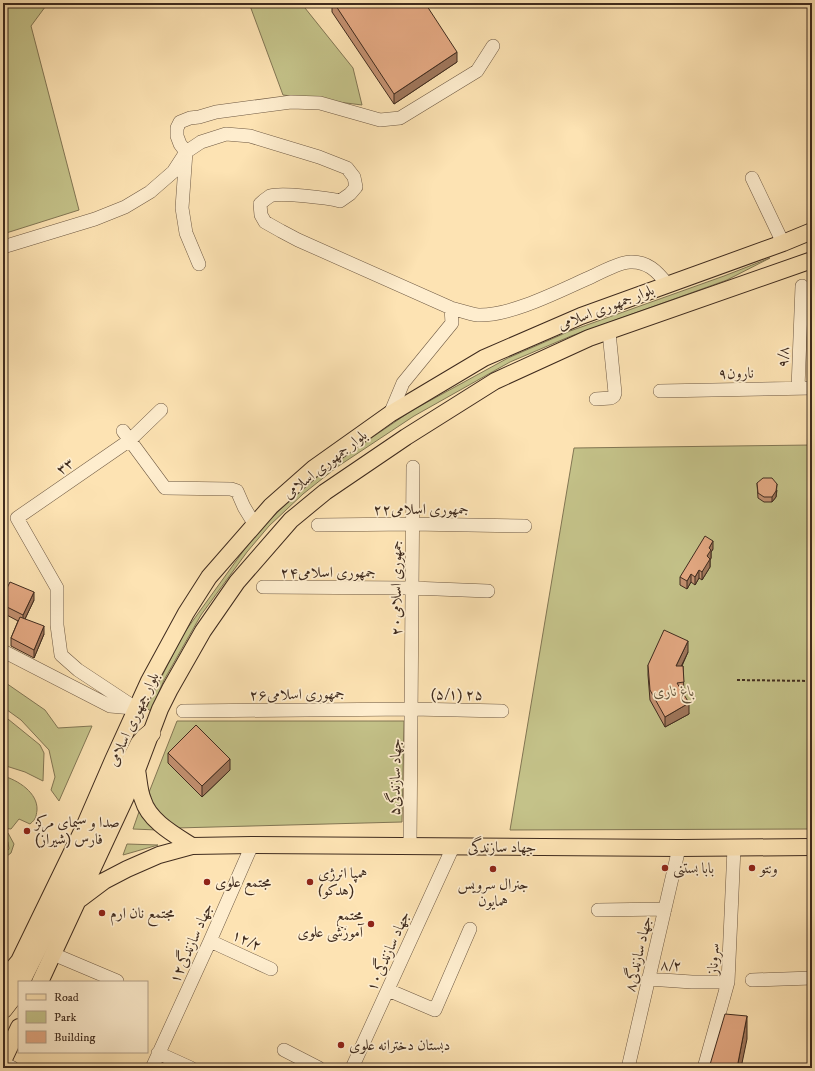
<svg xmlns="http://www.w3.org/2000/svg" width="815" height="1071" font-family="'IM FELL DW Pica',Amiri,serif">
	<rect width="100%" height="100%" fill="#fde3b3"/>
	<filter id="stains"><feTurbulence type="fractalNoise" baseFrequency=".005" numOctaves="4"/><feColorMatrix values="0 0 0 0 .2 0 0 0 0 .09 0 0 0 0 .02 0 0 0 .5 -.17"/></filter>
	<radialGradient id="worn" r=".72"><stop offset=".6" stop-color="#630" stop-opacity="0"/><stop offset="1" stop-color="#630" stop-opacity=".3"/></radialGradient>
	<!-- green -->
	<path fill="#c4c289" stroke="#827654" d="M3,3H48L31,26L79,210L3,234Z
		M249,3H301L353,68L362,105L283,95Z
		M770,258L727,280L571,336L510,362L414,416L337,467L303,494L269,526L247,552L201,615L164,680L151,711L146,708L167,666L184,633L202,608L244,550L265,524L297,494L333,464L411,411L508,358L570,331L724,276Z
		M812,445V829L510,830L574,448Z
		M3,681L45,710L58,728L92,726L59,801L51,790L55,777L49,750L21,720L3,707Z
		M3,715L40,745L44,753L43,781L25,772L3,765Z
		M177,721H404L402,822L176,828L146,800Z
		M3,776C18,780 38,793 37,810C36,817 36,819 30,824L19,819L11,829L3,828Z
		M141,806L157,830L133,829Z
		M8,833L14,844L11,853L3,859V855L9,849L8,842L4,837Z
		M127,844L158,845L123,855Z"/>
	<g fill="none" stroke-linecap="round" stroke-linejoin="round">
		<!-- minor casing -->
		<g stroke="#6e5943" stroke-width="14">
			<path id="minor" d="M752,178L783,243
				M3,247L95,219L125,207L150,192L173,172L186,152L201,142L226,134L250,136L319,157L347,168L354,177L356,187L350,194L340,201C328,198 280,192 270,196C267,198 263,201 260,204L261,215L265,222L281,231L298,240L451,308C459,310 469,314 478,315C512,316 561,290 593,276C601,272 622,262 630,262C647,261 657,271 667,284
				M199,264L186,233L182,208L186,152L180,144L177,136V128L180,122L190,118L199,117L216,112L291,102L320,103L380,120L400,118L477,71L493,46
				M798,388L802,286
				M660,391L812,388
				M596,399L611,398L614,396L615,393L609,332
				M390,414L403,383L452,323L451,308
				M123,431L165,488L231,489L237,491L244,507L255,525
				M318,525L412,524L525,526
				M263,587L412,588L488,591
				M3,651L110,706L133,708
				M137,709L78,670L61,655L57,625V588L17,518L130,440L161,410
				M183,711L412,709L502,711
				M410,846L413,467
				M598,910L665,909
				M210,941L271,969
				M53,954L117,981
				M648,979L692,982H728
				M752,980L812,978
				M388,990L435,1010L470,929
				M284,1050L319,1068
				M158,1053L191,1068
				M3,1063L13,1068
				M152,1068L210,941L252,845
				M352,1068L453,847
				M628,1068L679,848
				M704,1068L728,982L734,848"/>
		</g>
		<!-- major casing -->
		<g stroke="#3f2b1e" stroke-width="18">
			<path id="major" d="M137,770C139,780 139,791 143,800C149,821 175,835 192,846
				M80,899L104,881L127,869L159,855L192,846L252,845L679,848L812,847
				M3,980L19,961L84,827L113,760L149,681L186,613L209,577L271,506L314,468L390,414L484,358L581,316L783,243L812,231
				M40,982L125,799L137,770L160,709L170,689L203,631L237,582L291,520L325,492L406,437L495,381L589,338L812,260
				M3,1061L19,1027"/>
		</g>
		<!-- highway casing -->
		<g stroke="#3f2b1e" stroke-width="20">
			<path id="highway" d="M20,982L140,744L145,738L151,733
				M3,1009L10,1000L19,983"/>
		</g>
		<!-- path -->
		<path stroke="#3f2b1e" stroke-width="2" stroke-dasharray="3 2" stroke-linecap="butt" d="M737,680L812,681"/>
		<!-- minor -->
		<use href="#minor" stroke="#feedce" stroke-width="13"/>
		<!-- major -->
		<use href="#major" stroke="#fde3b3" stroke-width="16"/>
		<!-- highway -->
		<use href="#highway" stroke="#fde3b3" stroke-width="19"/>
	</g>
	<!-- wall -->
	<path fill="#c39070" stroke="#3f2b1e" d="M332,3H425L457,62L394,104L332,12Z
		M757,483L777,490L776,497L772,502H764L758,498Z
		M713,549L711,552V558L710,560V567L702,580L699,578L695,585L691,582L687,589L680,585V577Z
		M3,596L34,600L25,619L44,634L34,658L11,646V638L18,621L3,613Z
		M688,652L682,666H683L684,693H683L689,714L665,727L650,700L648,675V665Z
		M168,753L230,770L202,797L168,763Z"/>
	<!-- shaded-wall -->
	<path fill="#9f765b" stroke="#3f2b1e" d="M457,52V62L394,104V94Z
		M777,484L776,497L772,502V497Z
		M713,541V549L711,552V558L710,560V567L702,580V572L707,556L709,548Z
		M699,570V578L695,585V577Z
		M691,574V582L687,589V581Z
		M34,592V600L23,623V615Z
		M44,626V634L34,658V650Z
		M688,641V652L676,677V666Z
		M689,703V714L665,727V717Z
		M230,759V770L202,797V786Z
		M747,1016V1039L741,1068H737Z"/>
	<!-- building -->
	<path fill="#e3a882" stroke="#3f2b1e" d="M334,3H425L457,52L394,94Z
		M763,478H772L777,484L776,491L772,497H764L758,493L757,483Z
		M705,536L713,541L709,548L711,550L707,556L710,559L702,572L699,570L695,577L691,574L687,581L680,577Z
		M10,582L34,592L23,615L3,605V596Z
		M20,617L44,626L34,650L11,638Z
		M664,630L688,641L676,666H683L684,682L677,683L689,703L665,717L650,690L648,665Z
		M196,725L230,759L202,786L168,753Z
		M725,1014L747,1016L737,1068H709Z"/>
	<!-- markers -->
	<g fill="#8f2418" stroke="#feedce" stroke-width="1.5">
		<circle cx="27" cy="831" r="4"/>
		<circle cx="665" cy="868" r="4"/>
		<circle cx="752" cy="868" r="4"/>
		<circle cx="493" cy="869" r="4"/>
		<circle cx="207" cy="882" r="4"/>
		<circle cx="310" cy="882" r="4"/>
		<circle cx="102" cy="913" r="4"/>
		<circle cx="371" cy="924" r="4"/>
		<circle cx="341" cy="1045" r="4"/>
	</g>
	<g text-anchor="middle" stroke-width="3.5" stroke-linejoin="round" paint-order="stroke">
		<!-- street labels -->
		<g font-size="15" fill="#3f2b1e" stroke="#feedce">
			<text transform="translate(606 307) rotate(-21)" y="5">بلوار جمهوری اسلامی</text>
			<text transform="translate(783 357) rotate(-87)" y="5">۹/۸</text>
			<text transform="translate(736 373) rotate(-1)" y="5">نارون۹</text>
			<text transform="translate(325 464) rotate(-38)" y="5">بلوار جمهوری اسلامی</text>
			<text transform="translate(65 466) rotate(-35)" y="5">۳۳</text>
			<text x="421" y="514">جمهوری اسلامی۲۲</text>
			<text x="328" y="577">جمهوری اسلامی۲۴</text>
			<text transform="translate(396 588) rotate(-90)" y="5">جمهوری اسلامی۲۰</text>
			<text transform="translate(297 694) rotate(-1)" y="5">جمهوری اسلامی۲۶</text>
			<text transform="translate(457 694) rotate(1)" y="5">(۵/۱) ۲۵</text>
			<text transform="translate(133 719) rotate(-65)" y="5">بلوار جمهوری اسلامی</text>
			<text transform="translate(395 777) rotate(-89)" y="5">جهاد سازندگی۵</text>
			<text x="502" y="852">جهاد سازندگی</text>
			<text transform="translate(247 940) rotate(25)" y="5">۱۲/۲</text>
			<text transform="translate(191 943) rotate(-66)" y="5">جهاد سازندگی۱۲</text>
			<text transform="translate(388 951) rotate(-66)" y="5">جهاد سازندگی۱۰</text>
			<text transform="translate(638 954) rotate(-77)" y="5">جهاد سازندگی۸</text>
			<text transform="translate(713 959) rotate(-87)" y="5">سروناز</text>
			<text transform="translate(671 965) rotate(3)" y="5">۸/۲</text>
		</g>
		<!-- park labels -->
		<g font-size="15" font-style="italic" fill="#605139" stroke="#feedce">
			<text x="674" y="696">باغ ناری</text>
		</g>
		<!-- poi labels -->
		<g font-size="15" fill="#3f2b1e" stroke="#feedce" text-anchor="start">
			<text x="35" y="827">صدا و سیمای مرکز<tspan x="35" dy="17">فارس (شیراز)</tspan></text>
			<text x="673" y="873">بابا بستنی</text>
			<text x="760" y="873">ونتو</text>
			<text x="318" y="878">همپا انرژی<tspan x="318" dy="17">(هدکو)</tspan></text>
			<text x="215" y="887">مجتمع علوی</text>
			<text x="493" y="889" text-anchor="middle">جنرال سرویس<tspan x="493" dy="17">همایون</tspan></text>
			<text x="110" y="918">مجتمع نان ارم</text>
			<text x="363" y="920" text-anchor="end">محتمع<tspan x="363" dy="17">آموزشی علوی</tspan></text>
			<text x="349" y="1050">دبستان دخترانه علوی</text>
		</g>
	</g>
	<!-- margin -->
	<rect width="815" height="1071" fill="none" stroke="#fde3b3" stroke-width="16"/>
	<rect x="4" y="4" width="807" height="1063" fill="none" stroke="#3f2b1e" stroke-width="2"/>
	<rect x="8" y="8" width="799" height="1055" fill="none" stroke="#3f2b1e"/>
	<!-- legend -->
	<rect x="18" y="981" width="130" height="72" fill="#feedce" stroke="#b29f88"/>
	<rect x="26" y="994" width="20" height="6" fill="#fde3b3" stroke="#b29f88"/>
	<text x="54" y="1001" font-size="12" fill="#3f2b1e">Road</text>
	<rect x="26" y="1011" width="20" height="12" fill="#c4c289" stroke="#b29f88"/>
	<text x="54" y="1021" font-size="12" fill="#3f2b1e">Park</text>
	<rect x="26" y="1031" width="20" height="12" fill="#e3a882" stroke="#b29f88"/>
	<text x="54" y="1041" font-size="12" fill="#3f2b1e">Building</text>
	<rect width="100%" height="100%" filter="url(#stains)"/>
	<rect width="100%" height="100%" fill="url(#worn)"/>
</svg>
